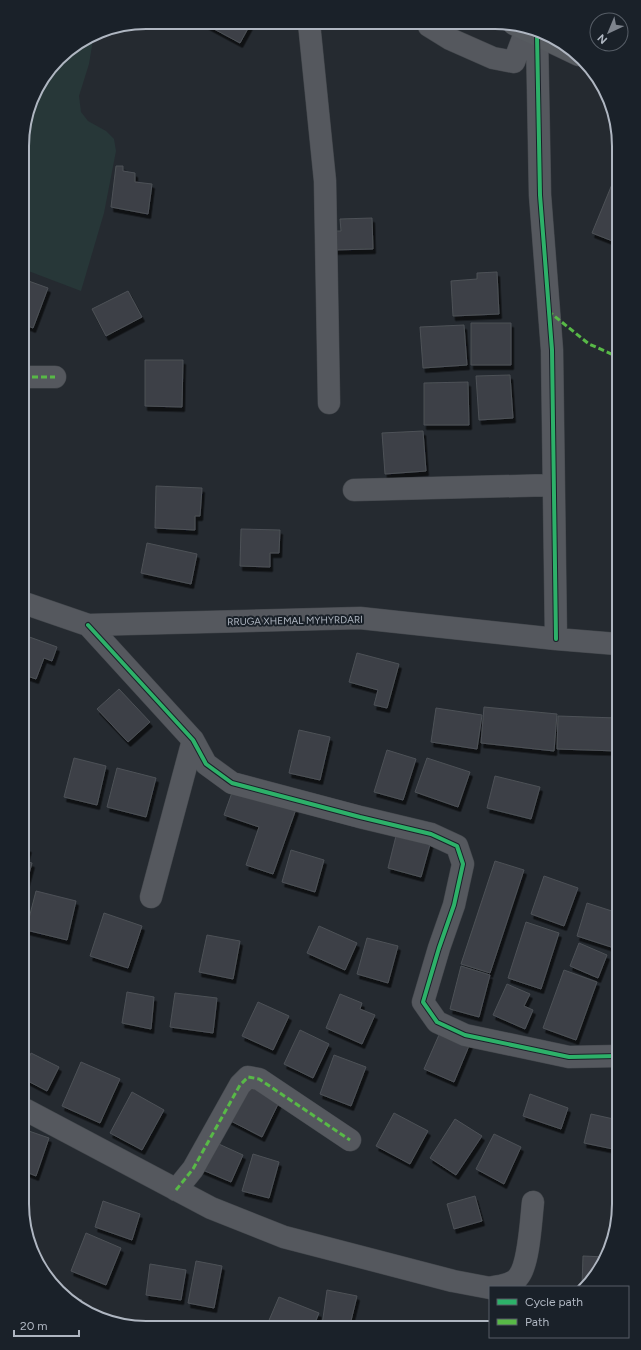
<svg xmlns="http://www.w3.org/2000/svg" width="641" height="1350" font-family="Figtree,sans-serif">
	<defs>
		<filter id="shadow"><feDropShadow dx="2.5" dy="4.5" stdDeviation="0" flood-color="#0009"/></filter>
	</defs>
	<rect width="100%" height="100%" fill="#252a30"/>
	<!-- green -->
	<path fill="#273738" d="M94,34L89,64L79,96L81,112L88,121L106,131L114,139L116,151L104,213L81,291L23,269L22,137L35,91L64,53Z"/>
	<!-- building -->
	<path fill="#3d4146" stroke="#4d5157" filter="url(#shadow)" d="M201,22L251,23L240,43Z
		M116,166H123V171L135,173V182L152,184L148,214L111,207Z
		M615,177V242L592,233Z
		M372,218L373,249L332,250L331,231H341L340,219Z
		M497,272L499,314L453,316L451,281L477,279V273Z
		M23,279L48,288L33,328L23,324Z
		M128,291L142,317L106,336L92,309Z
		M471,323H511V365H471Z
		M464,325L467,365L423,368L420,327Z
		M145,360H183L182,407L145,406Z
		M510,375L513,418L479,420L476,376Z
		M468,382L469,425H424V383Z
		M423,431L426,471L385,474L382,433Z
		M156,486L202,488L200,516H195V530L155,528Z
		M241,529L280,530L279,553H270V567L240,566Z
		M147,543L197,554L191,584L141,573Z
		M24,635L57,647L52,661L44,658L36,679L24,675Z
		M357,653L399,664L387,708L374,705L378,690L349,682Z
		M119,689L150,722L128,742L97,709Z
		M484,707L557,714L554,751L481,743Z
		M436,708L482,715L477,749L431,742Z
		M558,716L617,718V751L557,749Z
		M299,730L330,737L320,780L289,773Z
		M387,750L416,759L403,800L374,792Z
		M74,758L106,766L97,805L64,797Z
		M427,758L470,772L458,807L415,792Z
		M117,768L156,778L146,817L107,807Z
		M495,776L540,787L531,819L487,808Z
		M234,787L296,809L273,874L246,865L259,827L224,815Z
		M397,832L431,841L421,877L388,868Z
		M25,847L29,848L25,861L32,863L25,888Z
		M291,850L324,860L315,892L282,882Z
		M495,861L524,870L490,973L461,964Z
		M544,876L578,888L564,926L531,914Z
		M36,891L76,901L67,940L26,930Z
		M587,903L618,913V926L611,947L577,936Z
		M104,913L142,926L128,968L90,956Z
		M526,922L559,933L541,989L508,978Z
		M319,926L357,943L345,970L307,953Z
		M207,935L240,941L233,979L199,972Z
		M367,938L398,946L388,983L357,974Z
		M579,943L607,955L598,978L570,966Z
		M461,966L490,975L479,1017L450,1009Z
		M564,970L597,982L576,1040L543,1028Z
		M507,984L530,994L524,1006L533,1010L525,1029L493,1015Z
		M127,992L154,997L151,1029L122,1023Z
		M175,993L217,998L213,1033L170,1027Z
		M340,994L362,1003L360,1009L375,1015L362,1044L326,1028Z
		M258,1002L289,1016L273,1050L242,1036Z
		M442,1028L471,1041L454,1082L424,1069Z
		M300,1030L329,1044L313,1078L284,1064Z
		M31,1053L59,1067L47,1091L26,1080V1064Z
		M334,1055L366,1067L351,1106L320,1094Z
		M81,1062L120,1079L100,1123L62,1106Z
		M247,1081L281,1098L262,1137L227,1119Z
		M132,1092L164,1110L142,1150L110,1133Z
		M530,1094L568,1108L561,1129L523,1116Z
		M394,1113L428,1131L410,1164L376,1146Z
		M591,1114L618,1120V1150L584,1143Z
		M455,1119L482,1136L456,1175L430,1158Z
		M26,1130L49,1138L36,1176L26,1172Z
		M494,1134L521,1147L504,1184L476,1169Z
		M210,1140L243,1155L231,1182L198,1168Z
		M253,1154L279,1162L269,1198L242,1191Z
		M475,1196L482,1221L454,1229L447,1204Z
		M103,1201L140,1214L132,1240L95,1227Z
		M86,1233L121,1248L106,1285L71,1271Z
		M583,1256L606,1257L593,1280L586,1287H582Z
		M196,1261L222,1266L214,1308L188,1303Z
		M150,1264L186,1270L181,1300L146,1295Z
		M327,1290L357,1296L350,1325H322Z
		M63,1296L82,1300L80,1305L64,1297Z
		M279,1297L319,1313L314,1325H267Z"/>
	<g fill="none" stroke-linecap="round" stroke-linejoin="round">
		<!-- minor casing -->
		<g stroke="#42464b" stroke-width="23">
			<path id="minor" d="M309,23L325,181L329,403
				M429,24V26L450,39L493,58L514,62L526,30
				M537,35L540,195L552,350L556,639
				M23,377H55
				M354,490L553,485
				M24,603L88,625L360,618L556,639L617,644
				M88,625L193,740L206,764L232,783L360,817L431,834L457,846L463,864L454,905L439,948L423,1002L437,1022L465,1035L569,1057L618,1056
				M151,897L193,740
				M26,1110L211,1208L284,1237L453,1281L490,1288
				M176,1190L193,1169L240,1085L248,1077L259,1079L350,1140
				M494,1287C502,1286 515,1283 519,1276C529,1263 531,1220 533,1202"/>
		</g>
		<!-- major casing -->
		<g stroke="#43464d" stroke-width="23">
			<path id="major" d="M514,24L579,55"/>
		</g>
		<!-- minor -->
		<use href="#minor" stroke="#55585e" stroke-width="22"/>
		<!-- major -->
		<use href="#major" stroke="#575b60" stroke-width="22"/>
		<!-- quiet -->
		<path stroke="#58b947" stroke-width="3" stroke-dasharray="6 3" stroke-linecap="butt" d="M548,311L589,344L616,356
			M23,377H55
			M176,1190L193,1169L240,1085L248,1077L259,1079L350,1140"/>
		<!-- cycleway casing -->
		<g stroke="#1a2129" stroke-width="6">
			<path id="cycleway" d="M537,35L540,195L552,350L556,639
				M88,625L193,740L206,764L232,783L360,817L431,834L457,846L463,864L454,905L439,948L423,1002L437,1022L465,1035L569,1057L618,1056"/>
		</g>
		<!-- cycleway -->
		<use href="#cycleway" stroke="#2db169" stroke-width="4"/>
	</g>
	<g text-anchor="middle" stroke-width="4" stroke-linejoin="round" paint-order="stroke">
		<!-- street labels -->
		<g font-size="10" fill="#afb6c1" stroke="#1a2129">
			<text transform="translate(295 620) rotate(-1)" y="4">RRUGA XHEMAL MYHYRDARI</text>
		</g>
	</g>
	<!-- crop -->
	<path d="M0 0H641V1350H0ZM146 29H495A117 117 0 0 1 612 146V1204A117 117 0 0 1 495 1321H146A117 117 0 0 1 29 1204V146A117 117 0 0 1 146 29Z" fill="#1a2129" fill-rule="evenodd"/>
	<path fill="none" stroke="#afb6c1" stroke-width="2" d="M146 29H495A117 117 0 0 1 612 146V1204A117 117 0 0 1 495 1321H146A117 117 0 0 1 29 1204V146A117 117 0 0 1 146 29Z"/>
	<!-- legend -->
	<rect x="489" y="1286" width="140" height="52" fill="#1a2129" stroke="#565d66"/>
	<rect x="497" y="1299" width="20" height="6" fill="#2db169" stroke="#565d66"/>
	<text x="525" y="1306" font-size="12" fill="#afb6c1">Cycle path</text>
	<rect x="497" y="1319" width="20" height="6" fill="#58b947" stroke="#565d66"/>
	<text x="525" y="1326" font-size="12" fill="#afb6c1">Path</text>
	<!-- north arrow -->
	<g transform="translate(609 32) rotate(224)"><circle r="19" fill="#1a2129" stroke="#565d66"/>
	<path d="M0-3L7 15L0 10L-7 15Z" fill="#7f858e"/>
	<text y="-6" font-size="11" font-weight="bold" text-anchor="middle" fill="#afb6c1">N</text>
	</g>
	<!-- scale -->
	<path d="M14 1330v6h65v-6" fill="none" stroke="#afb6c1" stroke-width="2"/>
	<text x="20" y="1330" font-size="12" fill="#afb6c1" stroke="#1a2129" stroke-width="3" paint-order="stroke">20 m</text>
</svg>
